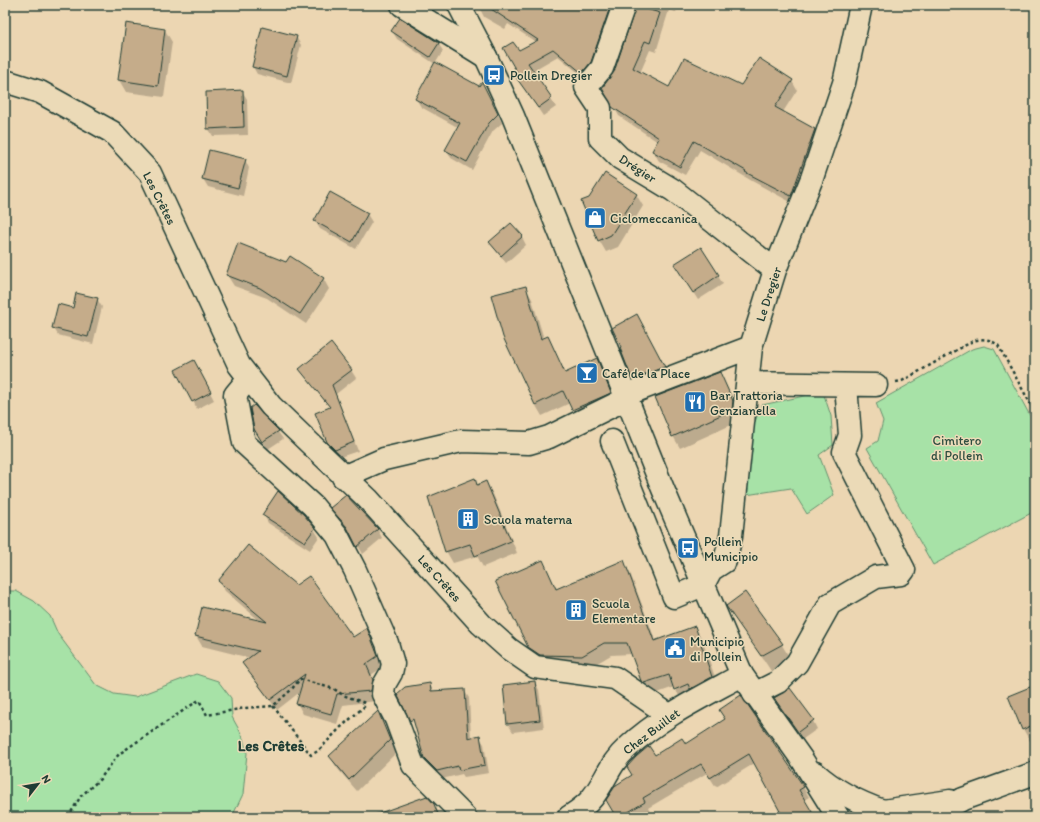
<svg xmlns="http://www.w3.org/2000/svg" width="1040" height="822" font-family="Itim,sans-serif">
	<rect width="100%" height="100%" fill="#ecd6b2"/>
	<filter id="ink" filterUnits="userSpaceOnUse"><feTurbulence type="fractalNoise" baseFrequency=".025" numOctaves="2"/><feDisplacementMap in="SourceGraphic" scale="8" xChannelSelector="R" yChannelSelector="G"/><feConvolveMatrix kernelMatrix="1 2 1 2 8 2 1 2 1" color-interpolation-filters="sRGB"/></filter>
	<g filter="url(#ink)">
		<!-- green -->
		<path fill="#a7e2a7" stroke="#63906e" d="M984,346L994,349L1035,425V511L933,565L867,448L878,441L883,421L876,403L972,349Z
			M823,392L831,416L833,445L819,455L834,495L807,514L791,488L746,495L753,426L762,405Z
			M5,591H16L34,601L50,616L58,634L96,685L114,694L135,697L196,674L218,681L231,698L232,717L242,735L247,753L243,794L232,817H5Z"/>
		<!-- shadow -->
		<path fill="#0003" d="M482,5H598L597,6L608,10L613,18L587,80L558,56L532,71L556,107L543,116L521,84L519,52L536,42L508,24L505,29L484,17L480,9Z
			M637,5H679L676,12L669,10L656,52L650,50L640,73L670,89L742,87L792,81L797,90L783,112L814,130L820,140L796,205L752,181L700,150L685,175L659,161L653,151L658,142L619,116L603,88L615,73Z
			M165,30L172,42L164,97L126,92L119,80Z
			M392,31L438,43L443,51L435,64L486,91L502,123L493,131L472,170L451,158L447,150L459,128L421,107L416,99L435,64L397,39Z
			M296,37L301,45L291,83L257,74L253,67Z
			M242,91L247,99L248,135L213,136L208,128Z
			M245,160L249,168L243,196L208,187L203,179Z
			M636,194L643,206L618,247L606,252L599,240Z
			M367,214L372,222L356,249L320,229L315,221Z
			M522,237L526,245L506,263L490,243Z
			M700,248L723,284L698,300L680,272Z
			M227,275L323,278L329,289L306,324L267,298L234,286Z
			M525,287L532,299L544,339L565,374L596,359L603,371L617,405L580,422L570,403L542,416L535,404Z
			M97,299L102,307L93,344L58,335L53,327Z
			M643,328L670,379L640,390L633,378Z
			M198,369L214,400L197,409L193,401Z
			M300,369L351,370L356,378L336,394L358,451L340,457L333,450L328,442L330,408Z
			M720,373L739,414L738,422L680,448L673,436Z
			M254,406L278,432L283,439L268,449L260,437Z
			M474,479L478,485L486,482L493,494L517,553L483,567L477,556L453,563L446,551Z
			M345,496L378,530L382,538L363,554L351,534L332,508Z
			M264,515L314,529L319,537L310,550L268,523Z
			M543,561L557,589L623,561L630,573L656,642L695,627L702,639L719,689L682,701L674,687L652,695L642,680L632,654L611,655L589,668L536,659L529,646Z
			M219,581L352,638L367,630L383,667L371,675L378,691L376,701L343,705L337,724L303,714L297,703L300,692L277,710L243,663L250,658L202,646L196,636L261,622L225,591Z
			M745,594L782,645L791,660L771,671L728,606Z
			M535,682L539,690L544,728L513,732L508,724Z
			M429,684L434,692L464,690L469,698L471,738L479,737L484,744L489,773L464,777L462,774L442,779L430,766L425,758L416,727L398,694Z
			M1035,686V739L1030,741L1023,729Z
			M775,699L813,721L817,729L803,739Z
			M378,713L397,752L357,791L337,768L330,756Z
			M726,720L803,787L809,797L804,800L814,817H781L784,815L755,763L716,787L707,773L648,808L650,812L641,817H617L633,776L654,756L685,745Z
			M426,797L434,805L441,817H370Z"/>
		<!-- building -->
		<path fill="#c5ac8a" stroke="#1f3d34" d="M485,5H596L609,10L591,62L582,73L553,49L528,63L552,98L538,108L515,76L518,74L503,48L513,42L519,50L538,40Z
			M636,6L660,13L650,43L645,41L633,68L669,87L684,58L741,85L759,58L793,80L775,107L815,129L791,196L745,172L746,171L694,141L680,167L652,151L659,138L612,107L602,88L614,72Z
			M400,18L439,43L430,57L391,31Z
			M126,23L165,29L158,86L118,80Z
			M262,27L297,36L287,76L252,67Z
			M435,62L479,86L482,82L498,114L489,123L467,162L445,150L460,123L415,99Z
			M243,90L244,127L207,129L206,92Z
			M209,150L246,159L238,188L202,179Z
			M605,173L637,194L611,235L598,241L581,201L589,198Z
			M330,192L368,213L352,242L314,221Z
			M511,223L523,236L501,256L489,242Z
			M238,243L286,262L290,256L324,278L300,314L260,288L226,275Z
			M701,247L719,275L693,293L674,264Z
			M526,286L541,339L548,336L565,373L597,358L611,393L572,410L563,391L535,405L503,337L491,295Z
			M76,293L98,298L88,337L52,328L58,304L73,308Z
			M637,314L665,367L632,379L620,348L621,347L612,328Z
			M331,343L352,370L332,385L354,442L335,450L327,442L315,413L330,407L299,369Z
			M194,360L211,392L192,402L175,370Z
			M720,372L733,401L732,410L672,437L655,397Z
			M254,405L279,431L262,442L254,429L250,408Z
			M475,478L477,485L486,481L511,541L475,556L470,544L445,552L428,497Z
			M278,491L304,515L315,528L305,542L262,515Z
			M346,495L378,529L357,547L347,527L330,508Z
			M248,545L296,585L309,576L353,637L367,628L378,656L366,664L373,680L371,691L337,694L331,714L296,704L305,674L270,700L242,663L258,651L195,636L202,607L267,622L218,581Z
			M543,560L556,589L624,560L654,641L695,626L712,677L690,689L688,684L674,690L669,675L644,683L641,681L627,643H604L582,656L540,655L528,647L495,581Z
			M745,592L783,644L761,656L726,606Z
			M535,681L540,720L507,724L503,685Z
			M430,683L431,691L465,689L468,738L480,735L485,765L459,770L458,766L437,771L424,758L413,719L410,721L397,694L405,687Z
			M1035,685V724L1022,730L1008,696Z
			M790,688L814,720L798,732L774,698Z
			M741,695L804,787L799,790L815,817H783L749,754L710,778L701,764L643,798L645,802L620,817H616L606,800L616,785L632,775L627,767L636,757L649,746L655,755L682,738L686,744L725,719L719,710Z
			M378,711L390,740L349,780L329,756Z
			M427,796L434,804L439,817H374V815Z"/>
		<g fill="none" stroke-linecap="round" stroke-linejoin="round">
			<!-- minor casing -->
			<g stroke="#1f3d34" stroke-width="25">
				<path id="minor" d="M402,5L486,57
					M624,5L602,68L586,87L600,108V138L620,158L673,190L775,270
					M5,81L40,92L112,132L150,173L239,365L271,406L368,499L481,624L509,649L535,667L615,678L669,715
					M249,378L235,395L244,443L313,506L337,535L355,570L387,643L393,664L391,673L384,685L383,694L396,719L413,765L465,817
					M748,383L876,385
					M625,395L751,347
					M612,441L674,597L703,585L711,570L725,561L731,536L751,347L775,270L812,178L844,83L861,5
					M343,477L384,459L461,441L529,443L549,437L626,399
					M754,694L778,682L797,663L830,604L876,577L901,574L904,570L844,452L850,435L846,386
					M883,811L950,801
					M569,817C578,811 586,806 592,798C606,781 609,764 627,748C660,717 702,697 742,675
					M931,817L963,799L1035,773"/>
			</g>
			<!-- major casing -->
			<g stroke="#1f3d34" stroke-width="25">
				<path id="major" d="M459,5L486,57L513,116L663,489L742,675L803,761L838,817
					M815,773C835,791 857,802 883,811"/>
			</g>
			<!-- path -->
			<path stroke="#1f3d34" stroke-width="2.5" stroke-dasharray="3 3" stroke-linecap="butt" d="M896,382L902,381L973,341C983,338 990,339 998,345L1035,412
				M273,706L311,755L318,751L340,728L366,705
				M68,817L81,796L100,779L119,754L199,700L207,715L245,708L273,706L291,690L300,679L334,689L343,695L365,703"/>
			<!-- minor -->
			<use href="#minor" stroke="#ebdab7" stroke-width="22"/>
			<!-- major -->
			<use href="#major" stroke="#ebdab7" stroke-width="22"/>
		</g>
	</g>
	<!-- icons -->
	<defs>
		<g id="bus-square" transform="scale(1.15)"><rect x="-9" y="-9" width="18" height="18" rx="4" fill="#1f6fb2" stroke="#ebdab7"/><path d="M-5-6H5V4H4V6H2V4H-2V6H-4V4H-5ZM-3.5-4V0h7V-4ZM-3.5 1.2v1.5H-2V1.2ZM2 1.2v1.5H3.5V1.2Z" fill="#fff"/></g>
		<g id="shop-square" transform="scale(1.15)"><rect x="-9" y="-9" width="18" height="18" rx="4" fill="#1f6fb2" stroke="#ebdab7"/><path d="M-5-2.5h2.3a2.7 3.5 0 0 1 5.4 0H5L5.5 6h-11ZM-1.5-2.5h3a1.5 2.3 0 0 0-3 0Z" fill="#fff"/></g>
		<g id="bar-square" transform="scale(1.15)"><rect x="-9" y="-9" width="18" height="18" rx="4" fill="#1f6fb2" stroke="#ebdab7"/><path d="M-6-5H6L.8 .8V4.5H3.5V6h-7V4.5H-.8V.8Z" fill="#fff"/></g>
		<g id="restaurant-square" transform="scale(1.15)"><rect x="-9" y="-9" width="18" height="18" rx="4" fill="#1f6fb2" stroke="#ebdab7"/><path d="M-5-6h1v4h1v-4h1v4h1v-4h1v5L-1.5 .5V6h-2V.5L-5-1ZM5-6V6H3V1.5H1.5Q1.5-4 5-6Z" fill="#fff"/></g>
		<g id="building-square" transform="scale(1.15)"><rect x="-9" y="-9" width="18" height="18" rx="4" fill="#1f6fb2" stroke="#ebdab7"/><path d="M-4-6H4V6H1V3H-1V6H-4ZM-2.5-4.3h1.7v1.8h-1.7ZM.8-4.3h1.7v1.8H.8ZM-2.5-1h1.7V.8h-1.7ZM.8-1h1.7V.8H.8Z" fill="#fff"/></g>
		<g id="civic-square" transform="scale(1.15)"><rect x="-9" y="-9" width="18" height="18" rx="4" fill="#1f6fb2" stroke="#ebdab7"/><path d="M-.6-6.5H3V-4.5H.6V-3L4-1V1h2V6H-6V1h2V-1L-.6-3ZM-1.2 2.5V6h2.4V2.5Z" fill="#fff"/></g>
	</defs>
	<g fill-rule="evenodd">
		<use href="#bus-square" x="494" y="75"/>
		<use href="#shop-square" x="595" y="218"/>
		<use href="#bar-square" x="587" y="373"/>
		<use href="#restaurant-square" x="695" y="402"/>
		<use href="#building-square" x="468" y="519"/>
		<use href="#bus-square" x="688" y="548"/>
		<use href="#building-square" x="576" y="610"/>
		<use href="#civic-square" x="675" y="648"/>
	</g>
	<g text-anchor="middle" stroke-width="3" stroke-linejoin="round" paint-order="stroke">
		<!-- poi labels -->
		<g font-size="13" fill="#1f3d34" stroke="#ebdab7" text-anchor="start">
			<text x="510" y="80">Pollein Dregier</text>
			<text x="610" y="223">Ciclomeccanica</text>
			<text x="602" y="378">Café de la Place</text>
			<text x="710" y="400">Bar Trattoria<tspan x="710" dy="15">Genzianella</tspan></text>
			<text x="484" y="524">Scuola materna</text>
			<text x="704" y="546">Pollein<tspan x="704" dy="15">Municipio</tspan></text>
			<text x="592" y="608">Scuola<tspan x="592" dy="15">Elementare</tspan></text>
			<text x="690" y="646">Municipio<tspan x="690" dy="15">di Pollein</tspan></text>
		</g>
		<!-- street labels -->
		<g font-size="13" fill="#1f3d34" stroke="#ebdab7">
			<text transform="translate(638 168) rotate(33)" y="5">Drégier</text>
			<text transform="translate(160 198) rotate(63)" y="5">Les Crêtes</text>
			<text transform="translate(768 294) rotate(-72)" y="5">Le Dregier</text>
			<text transform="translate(440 578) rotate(48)" y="5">Les Crêtes</text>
			<text transform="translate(651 731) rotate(-37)" y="5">Chez Buillet</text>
		</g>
		<!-- park labels -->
		<g font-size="13" fill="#2d4e40" stroke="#ebdab7">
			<text x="957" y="445">Cimitero<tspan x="957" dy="15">di Pollein</tspan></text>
		</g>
		<!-- quarter labels -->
		<g font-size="15" font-weight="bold" fill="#1f3d34" stroke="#ebdab7">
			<text x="271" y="751">Les Crêtes</text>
		</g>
	</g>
	<!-- margin -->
	<rect width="1040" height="822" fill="none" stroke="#ebdab7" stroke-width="20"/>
	<rect x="10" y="10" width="1020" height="802" fill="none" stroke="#1f3d34" stroke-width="1.5" filter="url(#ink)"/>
	<!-- north arrow -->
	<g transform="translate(38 784) rotate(59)" stroke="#ebdab7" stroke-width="3" paint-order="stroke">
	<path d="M0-3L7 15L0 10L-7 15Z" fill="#1f3d34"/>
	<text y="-6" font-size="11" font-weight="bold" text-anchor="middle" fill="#1f3d34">N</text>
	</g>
</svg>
